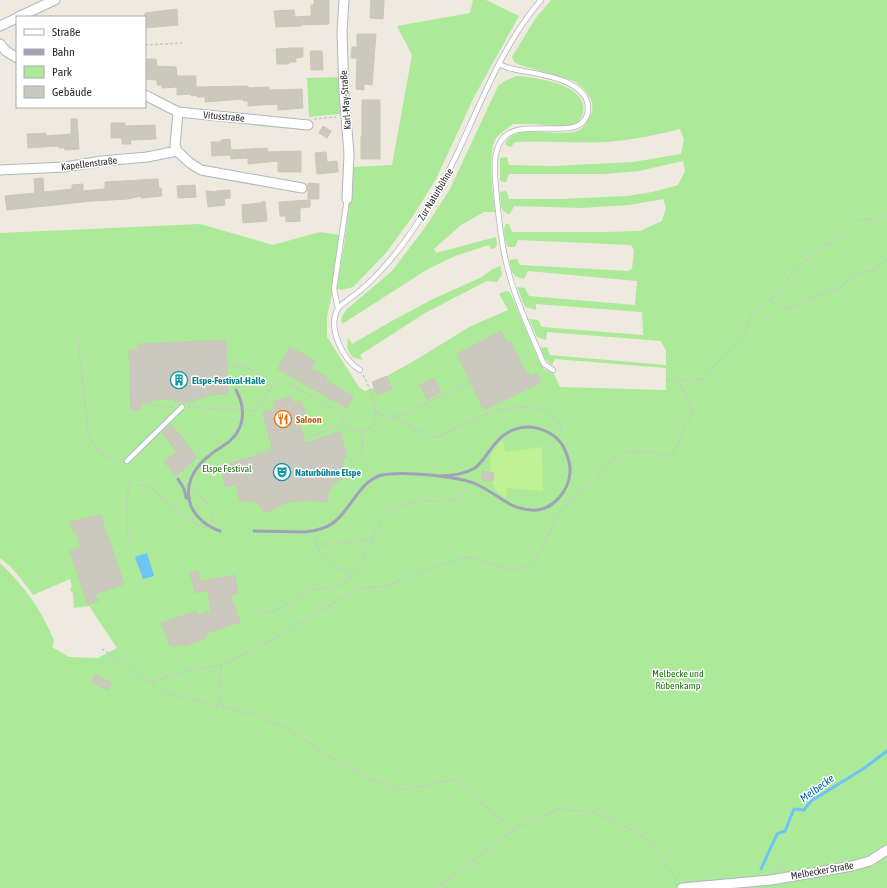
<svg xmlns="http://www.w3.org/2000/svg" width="887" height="888" font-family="'Asap Condensed',sans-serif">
	<rect width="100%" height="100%" fill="#efeadf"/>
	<!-- green -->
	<path fill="#ace999" d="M473,0H486L519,16L474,97L436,179L413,216L386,253L353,287L342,290L337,289L346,232L353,167L392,165L412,55L397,26L470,13Z
		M551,0H887V888H0V563C23,584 43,612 54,641L52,647L69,657L98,658L117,648L89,606L74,608L73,593L70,590L72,586L70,579L33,595C23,581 14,568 0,558V233L200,224L273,245L320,232L339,235L333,289L327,317V337L359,387L365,391L374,388L372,382L387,376L414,361L471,326L508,310L499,294L506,291L510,292L538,359L544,369L554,374L560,387L666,390V368L555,359L552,365L545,359L540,348L547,347L550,355L666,365V351L661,341L547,332L546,340L537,337L529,319L538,320L542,327L643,335L642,312L536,304V310L525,307L517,287L525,288L529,296L635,305L637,281L528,271L524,279C513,277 510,272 510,260L517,259L520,265L628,271L632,269L634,250L631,245L518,240L515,247H508C505,240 502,231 506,224H509L512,232H604L640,231L662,221L666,208L663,199L629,205L581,208L514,206L510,214C499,213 501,201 500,192L505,191L507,192L509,199H561L627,196L652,192L678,185L685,171L683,161L639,171L605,174H509L506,182H502L500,180V158L507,157L509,165L553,166L633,162L681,154L684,140L680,129C656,135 632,140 607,142C576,144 545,140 515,142L511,147L507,146L505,143C518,120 563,141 581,129C587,125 590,117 592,111C595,98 583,87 574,81L520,65L514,62L512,57L535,19Z
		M516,76C534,77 589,84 583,112C582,118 578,124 572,126C560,129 546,125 535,124C527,124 520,124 513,124C508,128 500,133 496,138C487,153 493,195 495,212H484L461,225L434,249L436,253L496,237L497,245L495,248L491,249L489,245L455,256L428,269L342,324L341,318L347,309L392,271L424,229L450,189L498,86L505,81Z
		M339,77L340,114L309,117L307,78Z
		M500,266L502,274L497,282L487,281L425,313L360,355L363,360L352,357L347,348L348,337L352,344L390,322L435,298L482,277L491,270Z"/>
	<!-- pitch -->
	<path fill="#c0f194" d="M503,439L505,452L542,447L543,491L507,488L506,498C488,488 491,475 490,456Z"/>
	<!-- water -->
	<path fill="#6cc4f7" d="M147,553L154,576L143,579L135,557Z"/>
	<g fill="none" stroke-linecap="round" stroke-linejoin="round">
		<!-- stream -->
		<path stroke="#6cc4f7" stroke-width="3" d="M761,869L777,834L785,831L794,809L804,810L811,801L863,769L887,751"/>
	</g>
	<!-- building -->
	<path fill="#cbc8bd" stroke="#cbc7b8" d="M314,0H329V24L301,25V26L276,27L274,11L294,10L295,17L311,16V5H314Z
		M371,0H384L383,19L370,18Z
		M177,9L178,25L145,28V13Z
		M357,34H376L372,85L364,84V90L356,89L357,58H351L352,47H357Z
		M291,48H303V57L296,58V62H289V64H277L276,49Z
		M310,51H322L323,70H311Z
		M146,59H156L157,66L176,67L177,76H196V87L248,86L249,88L269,87V90L302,89L303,108L278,110V104L248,106V101H243V99L205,102V97H197V95L191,96V94L177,95V87L162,88V85H157V80L145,79V60Z
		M362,100H380V159H361V136H362Z
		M71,119H77L79,149L65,150V148H59L58,146L28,148L27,134L46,133V136L71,134Z
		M111,123H125V126L155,125L156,139L130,140L131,144H122V138H111Z
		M323,126L331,131L327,138L319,133Z
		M230,139L231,150L267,148L268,152L301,151V172H278V161L248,164V158L231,159V155L212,156L211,142H221V140Z
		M326,152L327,162L337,161L338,172L317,174L315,153Z
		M43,178L44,192L72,189V185L83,184V191L105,189V182L158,179L159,188H161L162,196L141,198V196L128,199L93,201L7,210L5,196L35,193L34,179Z
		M308,183L319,184V199H308Z
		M195,185L196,197L178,198L177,186Z
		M230,190V198L224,199L225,205L208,207L206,191L216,192V191Z
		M310,200V207L300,208V221L286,222V216H280L279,202Z
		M265,201L267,221L243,223L242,205L260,203Z
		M501,331L507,343L511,342L526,373L528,372L530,376L537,373L541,382L484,410L457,354Z
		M226,340L228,394L205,395V398H196L194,402H175L173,399L151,400V403H141V410H131L129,350H138V344Z
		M290,347L315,361L311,369L327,377L325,380L353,396L347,408L278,369Z
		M387,376L392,389L377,395L372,382Z
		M434,378L441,392L427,399L420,385Z
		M291,396L293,403L301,401L306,417L298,420L305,443L340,432L346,454L343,461V478L339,480L331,487L328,492V502L309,500L294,501L283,504L265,513L260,505L257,503L248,500L240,502L236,485L226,487L220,466L273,451L263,412L275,409L273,402Z
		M172,425L197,457L193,460L194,461L175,476L164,461L177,452L162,432Z
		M483,471L494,473L493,481L482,480Z
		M101,515L105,532L106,531L124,584L95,594L98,601L88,605L70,551L81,548L75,530L72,531L70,522Z
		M198,571L200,581L235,575L238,594L230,595L240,622L205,634L206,638L184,646L183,644L174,647L173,644L170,646L161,623L196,611L198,616L211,611L208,590L195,593L190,573Z
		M95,675L111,683L108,690L91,682Z"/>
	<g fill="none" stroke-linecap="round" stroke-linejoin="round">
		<!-- service casing -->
		<g stroke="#b3b4c1" stroke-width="6">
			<path id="service" d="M499,64C503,66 508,68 513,69C535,74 588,78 588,108C588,148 519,112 501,141C492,155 495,174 496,189C499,224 503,260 515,293C523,316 533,338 542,360L544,364L553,370
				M338,309L334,289L347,199
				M360,370C343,360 328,329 337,310C341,303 356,295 362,289C385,269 404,244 420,219C434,199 446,178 456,156C481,103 502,45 541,0
				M127,461L182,407"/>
		</g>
		<!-- minor casing -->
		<g stroke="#b3b4c1" stroke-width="11">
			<path id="minor" d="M344,0L342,32L344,92L349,154L347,199
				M18,17L55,0
				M0,26L17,18
				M0,44L6,51L17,58
				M145,95L178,112L308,125
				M177,151L175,145L178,112
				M0,170L65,167L102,161L147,157L177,151L190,163L201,170L302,188
				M682,888L771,880L852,866L870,861L887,850"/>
		</g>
		<!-- path -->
		<path stroke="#c8c8c8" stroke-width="1.5" stroke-dasharray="3 2" stroke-linecap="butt" d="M145,45L182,43
			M314,119L336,117
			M771,300L787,309L830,290L841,287L855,275L863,272L872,271L887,259
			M78,341L88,432C92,446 104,459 119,460
			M227,365C251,367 255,369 272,387
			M363,375C369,386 375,399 375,412C375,431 361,439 346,425L254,454L255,459L338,434L346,458C364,467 362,445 363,433
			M666,380L703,379L743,335L753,313L764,302L771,300L791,275L818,248L833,243L844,232L857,220L873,219L887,211
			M149,406L173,407
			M188,407L254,411C267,403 264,388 282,380L337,411L341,414L346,425
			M376,412L390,417L433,437H439C461,426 484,412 509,408C525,406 554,407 560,426C563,437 555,442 547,447
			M392,416H400L507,365
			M137,485L150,487L190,521L198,525L206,528L213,520C213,506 202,499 192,490
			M128,541C128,522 124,493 132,477
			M315,544H330L372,539
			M349,578C369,560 371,528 390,509C399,506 408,503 417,501C438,499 458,508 468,483
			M253,609C278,619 289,599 309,591C319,587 354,588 351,572C346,570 342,570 338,568C323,563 317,550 314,537
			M102,649L151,682L163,693L224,707L255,715L289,729L311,745L365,777L406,790L454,779L513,830
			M222,665L218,697L224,707
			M151,682L177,673L222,665L259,647L359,588L388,586L410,574L467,557L513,570L529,567L544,546L557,515L575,494L594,484L611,459L624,452H647L673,456L692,412L689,398L676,380
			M777,870L782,864
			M436,888L513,830L558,809L592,812L609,818L646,838L677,880"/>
		<!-- service -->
		<use href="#service" stroke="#fff" stroke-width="4.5"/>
		<!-- minor -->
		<use href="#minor" stroke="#fff" stroke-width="9"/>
		<!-- rail -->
		<path stroke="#a1a2b9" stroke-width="3" d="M178,479L184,489L186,498
			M220,531C208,527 196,518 191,506C183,486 194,467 210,455C219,447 232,443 238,431C245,418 243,403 236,390
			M254,531L305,532C315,531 325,529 333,523C351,510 359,481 382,475C402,471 463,476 480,486C498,495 510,509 531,510C552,512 569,491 570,472C571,463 567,454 563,446C556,434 541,427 527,427C506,428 496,441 485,457C482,461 479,465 475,468C463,475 450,476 437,476"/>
	</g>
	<!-- icons -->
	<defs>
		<g id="building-ring" transform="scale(0.9)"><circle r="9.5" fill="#fff" stroke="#0f9aa8" stroke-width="1.5"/><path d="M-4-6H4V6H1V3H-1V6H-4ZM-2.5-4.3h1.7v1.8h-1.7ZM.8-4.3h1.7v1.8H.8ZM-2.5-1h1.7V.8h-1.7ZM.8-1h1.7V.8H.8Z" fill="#0f9aa8"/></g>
		<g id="restaurant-ring" transform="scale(0.9)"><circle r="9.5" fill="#fff" stroke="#e8710a" stroke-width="1.5"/><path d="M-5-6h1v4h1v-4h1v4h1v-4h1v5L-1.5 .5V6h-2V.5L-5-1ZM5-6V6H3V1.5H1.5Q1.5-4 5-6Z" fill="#e8710a"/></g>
		<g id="theatre-ring" transform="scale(0.9)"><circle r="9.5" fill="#fff" stroke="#0f9aa8" stroke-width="1.5"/><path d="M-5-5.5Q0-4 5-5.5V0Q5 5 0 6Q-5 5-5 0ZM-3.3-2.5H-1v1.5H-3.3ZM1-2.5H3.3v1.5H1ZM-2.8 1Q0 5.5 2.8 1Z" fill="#0f9aa8"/></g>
	</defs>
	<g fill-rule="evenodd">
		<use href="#building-ring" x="179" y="380"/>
		<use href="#restaurant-ring" x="283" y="419"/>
		<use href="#theatre-ring" x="282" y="472"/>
	</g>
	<g text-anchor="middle" stroke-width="3" stroke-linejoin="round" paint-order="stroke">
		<!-- street labels -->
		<g font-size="10" fill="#2d2d2d" stroke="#fff">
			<text transform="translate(345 100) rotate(-94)" y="4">Karl-May-Straße</text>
			<text transform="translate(224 116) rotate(5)" y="4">Vitusstraße</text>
			<text transform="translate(89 163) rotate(-7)" y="4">Kapellenstraße</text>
			<text transform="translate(435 194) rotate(-59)" y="4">Zur Naturbühne</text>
			<text transform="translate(822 870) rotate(-10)" y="4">Melbecker Straße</text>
		</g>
		<!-- culture labels -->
		<g font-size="10" font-weight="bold" fill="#0d838f" stroke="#fff" text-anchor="start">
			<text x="192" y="384">Elspe-Festival-Halle</text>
			<text x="295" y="476">Naturbühne Elspe</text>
		</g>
		<!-- food labels -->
		<g font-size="10" font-weight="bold" fill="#c56008" stroke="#fff" text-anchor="start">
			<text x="296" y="423">Saloon</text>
		</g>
		<!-- park labels -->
		<g font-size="10" fill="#1f7216" stroke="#fff">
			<text x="227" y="472">Elspe Festival</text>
			<text x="678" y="677">Melbecke und<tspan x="678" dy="12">Rübenkamp</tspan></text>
		</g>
		<!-- water labels -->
		<g font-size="11" font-style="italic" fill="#0460ab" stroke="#fff">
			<text transform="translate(817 788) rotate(-36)" y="4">Melbecke</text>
		</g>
	</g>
	<!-- legend -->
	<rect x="16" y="16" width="130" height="92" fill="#ffffff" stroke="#ababab"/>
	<rect x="24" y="29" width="20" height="6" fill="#ffffff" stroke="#ababab"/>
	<text x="52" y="36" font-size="12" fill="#2d2d2d">Straße</text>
	<rect x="24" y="49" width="20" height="6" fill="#a1a2b9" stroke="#ababab"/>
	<text x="52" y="56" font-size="12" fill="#2d2d2d">Bahn</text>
	<rect x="24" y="66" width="20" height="12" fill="#ace999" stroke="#ababab"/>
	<text x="52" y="76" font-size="12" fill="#2d2d2d">Park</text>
	<rect x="24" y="86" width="20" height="12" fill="#cbc8bd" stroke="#ababab"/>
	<text x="52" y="96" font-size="12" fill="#2d2d2d">Gebäude</text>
</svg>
